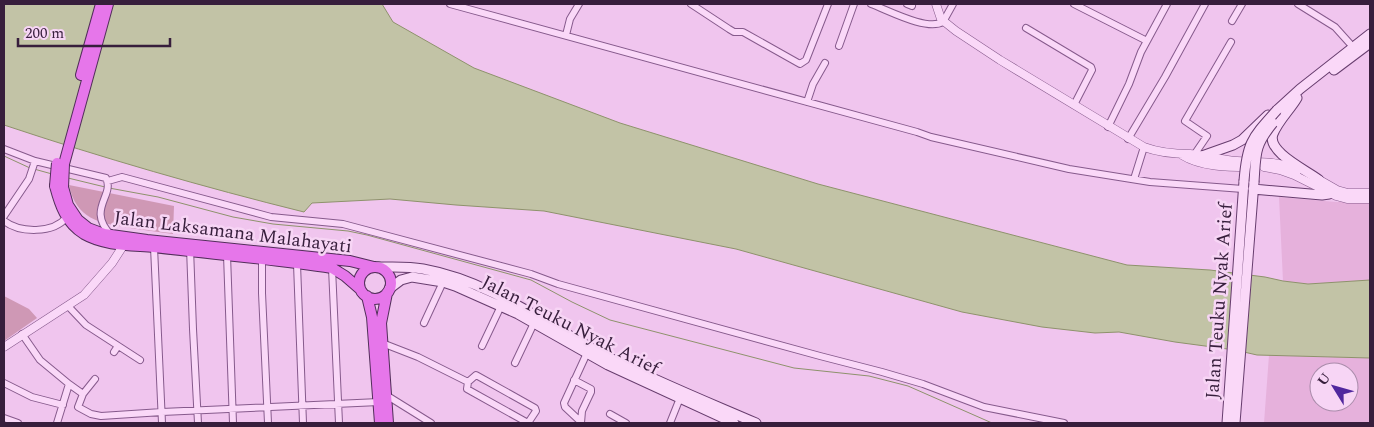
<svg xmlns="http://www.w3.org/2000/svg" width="1374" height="427" font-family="Spectral,serif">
	<rect width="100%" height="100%" fill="#f0c5ee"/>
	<!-- farmland -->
	<path fill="#e6b1dc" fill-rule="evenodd" d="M1279,197L1336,202L1370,201V280L1308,284L1283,281Z
		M1269,355L1370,358V423H1264ZM1319,372H1349V402H1319Z"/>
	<!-- green -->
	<path fill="#cf98b5" d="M69,185L174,206L173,234C158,232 144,230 130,228C99,223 76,219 69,185Z
		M4,296L29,309L37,318L4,341Z"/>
	<!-- water -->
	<path fill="#c2c3a6" stroke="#8e926c" d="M4,4H382L393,22L474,68L620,123L818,184L1127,265L1210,270L1265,277L1283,281L1308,284L1370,280V358L1257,355L1235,350L1175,342L1119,332L1095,333L1042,327L962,312L736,249L544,211L456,205L390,199L312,203L304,212C203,187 103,158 4,125Z"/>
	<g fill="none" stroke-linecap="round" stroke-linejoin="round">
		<!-- stream -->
		<path stroke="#8e926c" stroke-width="1" d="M4,156L30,168
			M34,169L52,174
			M68,178L105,187
			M109,188L158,197L233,217L273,224L348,231L367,235L531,280L572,302L610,320L794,368L869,376L908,386L992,423"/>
		<!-- minor casing -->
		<g stroke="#865a8c" stroke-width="8">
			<path id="minor" d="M450,4L917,132L931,137L1069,169L1150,182L1243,189
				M691,4L729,29L734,32H743L800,64L806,60L828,4
				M871,4C888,10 926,31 943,22L953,4
				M907,4L912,6
				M1074,4L1147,41
				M1298,4L1335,27L1353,47
				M1232,21L1242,4
				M1026,28L1091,67L1092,70L1074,105
				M566,35L570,19L579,4
				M839,46L854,4
				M807,102L813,84L825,63
				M1108,127L1129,84L1141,52L1167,4
				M1128,139L1165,77L1205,4
				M4,149L35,161L106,178C115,196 86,209 111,235
				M1194,155L1207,136L1185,121L1231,42
				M1134,179L1144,147
				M108,181L122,177L271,217L343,224L531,274L558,284L820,356L882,372L923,384L984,407L1064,423
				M4,216L29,179L35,161
				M4,221C20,233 53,234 67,217
				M154,247L162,423
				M190,248L193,329L198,423
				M227,255L233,423
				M262,259V293L268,423
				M297,264L303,423
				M332,268L339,423
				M68,306L86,325L140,360
				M424,323L443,282
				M22,334L40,360L69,384L57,423
				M382,343L418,357L468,382L467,389L528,423
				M482,346L501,306
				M114,352L118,346
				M515,363L534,323
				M95,379L83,394L78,407L91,414L101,416L162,412L379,402
				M574,380L591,389V392L582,411L581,423
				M468,382L476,375L535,408L536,411L528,423
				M4,383L32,397L63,405
				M69,384L83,394
				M386,395L431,423
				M610,414L626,423
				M4,418L18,423
				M581,422L565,407L564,403L587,353
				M670,423L680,398"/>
		</g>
		<!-- tertiary casing -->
		<g stroke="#865a8c" stroke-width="9">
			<path id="tertiary" d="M936,4L941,19L956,31L1000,60L1144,147C1160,153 1174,154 1190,154C1206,155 1222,160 1237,161C1258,162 1279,161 1298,170
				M1182,155C1201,167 1228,167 1250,167
				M1264,167L1280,170L1294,175L1336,196L1347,199H1370
				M1316,178L1337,190L1348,193H1370
				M4,347L84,295L112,263L123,246"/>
		</g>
		<!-- secondary casing -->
		<g stroke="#673d6e" stroke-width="11">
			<path id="secondary" d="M1334,70L1370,43
				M1297,98C1290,110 1278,121 1273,134C1266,152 1308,171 1319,180
				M1277,110L1300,89L1370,34
				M1202,156L1233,145L1242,140L1268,115
				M1253,189L1322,195L1329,194
				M378,267C393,267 408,266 423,269C490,281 546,324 604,355C653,380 705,401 756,423
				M389,289L401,280L412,277L443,282L455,286L518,314L608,365L734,423
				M1227,423L1244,181
				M1235,423L1254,182"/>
		</g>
		<!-- trunk casing -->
		<g stroke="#522e5a" stroke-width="12">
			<path id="trunk" d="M81,75L101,4
				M64,164L108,4
				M55,186C60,205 66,223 84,234C105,246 131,245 154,247C213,254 273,259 332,268L345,276L360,289
				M63,187L68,205L78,220L88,228L104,234L147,240L350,261L374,267
				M359 283a16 16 0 1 1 32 0a16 16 0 1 1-32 0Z
				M387,293L381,323L388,423
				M367,296L372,317L380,423"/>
		</g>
		<!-- minor -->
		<use href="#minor" stroke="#fad8f8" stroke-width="6"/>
		<!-- tertiary -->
		<use href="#tertiary" stroke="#fad8f8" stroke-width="8"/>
		<!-- secondary -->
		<use href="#secondary" stroke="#fad8f8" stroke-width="9"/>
		<!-- trunk -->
		<use href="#trunk" stroke="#e676ea" stroke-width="10"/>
		<!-- secondary-bridge casing -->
		<g stroke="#673d6e" stroke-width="11" stroke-linecap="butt">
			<path id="secondary-bridge" d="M1244,181C1247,142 1252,138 1277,110
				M1254,182C1256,154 1254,146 1273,123"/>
		</g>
		<!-- trunk-bridge casing -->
		<g stroke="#522e5a" stroke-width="12" stroke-linecap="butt">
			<path id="trunk-bridge" d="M55,186L57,163
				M63,187L64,164"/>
		</g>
		<!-- secondary-bridge -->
		<use href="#secondary-bridge" stroke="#fad8f8" stroke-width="9"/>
		<!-- trunk-bridge -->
		<use href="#trunk-bridge" stroke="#e676ea" stroke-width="10"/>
	</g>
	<g text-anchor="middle" stroke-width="5" stroke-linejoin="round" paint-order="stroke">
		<!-- street labels -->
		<g font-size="19" fill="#371e3c" stroke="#f7d5f5">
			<text transform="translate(233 231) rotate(7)" y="7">Jalan Laksamana Malahayati</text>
			<text transform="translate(1218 301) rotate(-86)" y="7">Jalan Teuku Nyak Arief</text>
			<text transform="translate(571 324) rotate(27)" y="7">Jalan Teuku Nyak Arief</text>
		</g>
	</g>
	<!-- border -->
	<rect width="1374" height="427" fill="none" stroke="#371e3c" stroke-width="10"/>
	<!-- north arrow -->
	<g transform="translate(1334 387) rotate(307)"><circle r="24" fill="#f7d5f5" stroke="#aa8cab"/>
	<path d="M0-4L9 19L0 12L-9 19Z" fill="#50279e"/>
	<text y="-8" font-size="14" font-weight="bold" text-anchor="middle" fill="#371e3c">U</text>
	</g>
	<!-- scale -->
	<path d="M18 38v8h152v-8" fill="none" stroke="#371e3c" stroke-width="2.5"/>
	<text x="25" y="38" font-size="15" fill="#371e3c" stroke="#f7d5f5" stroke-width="4" paint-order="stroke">200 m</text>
</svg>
